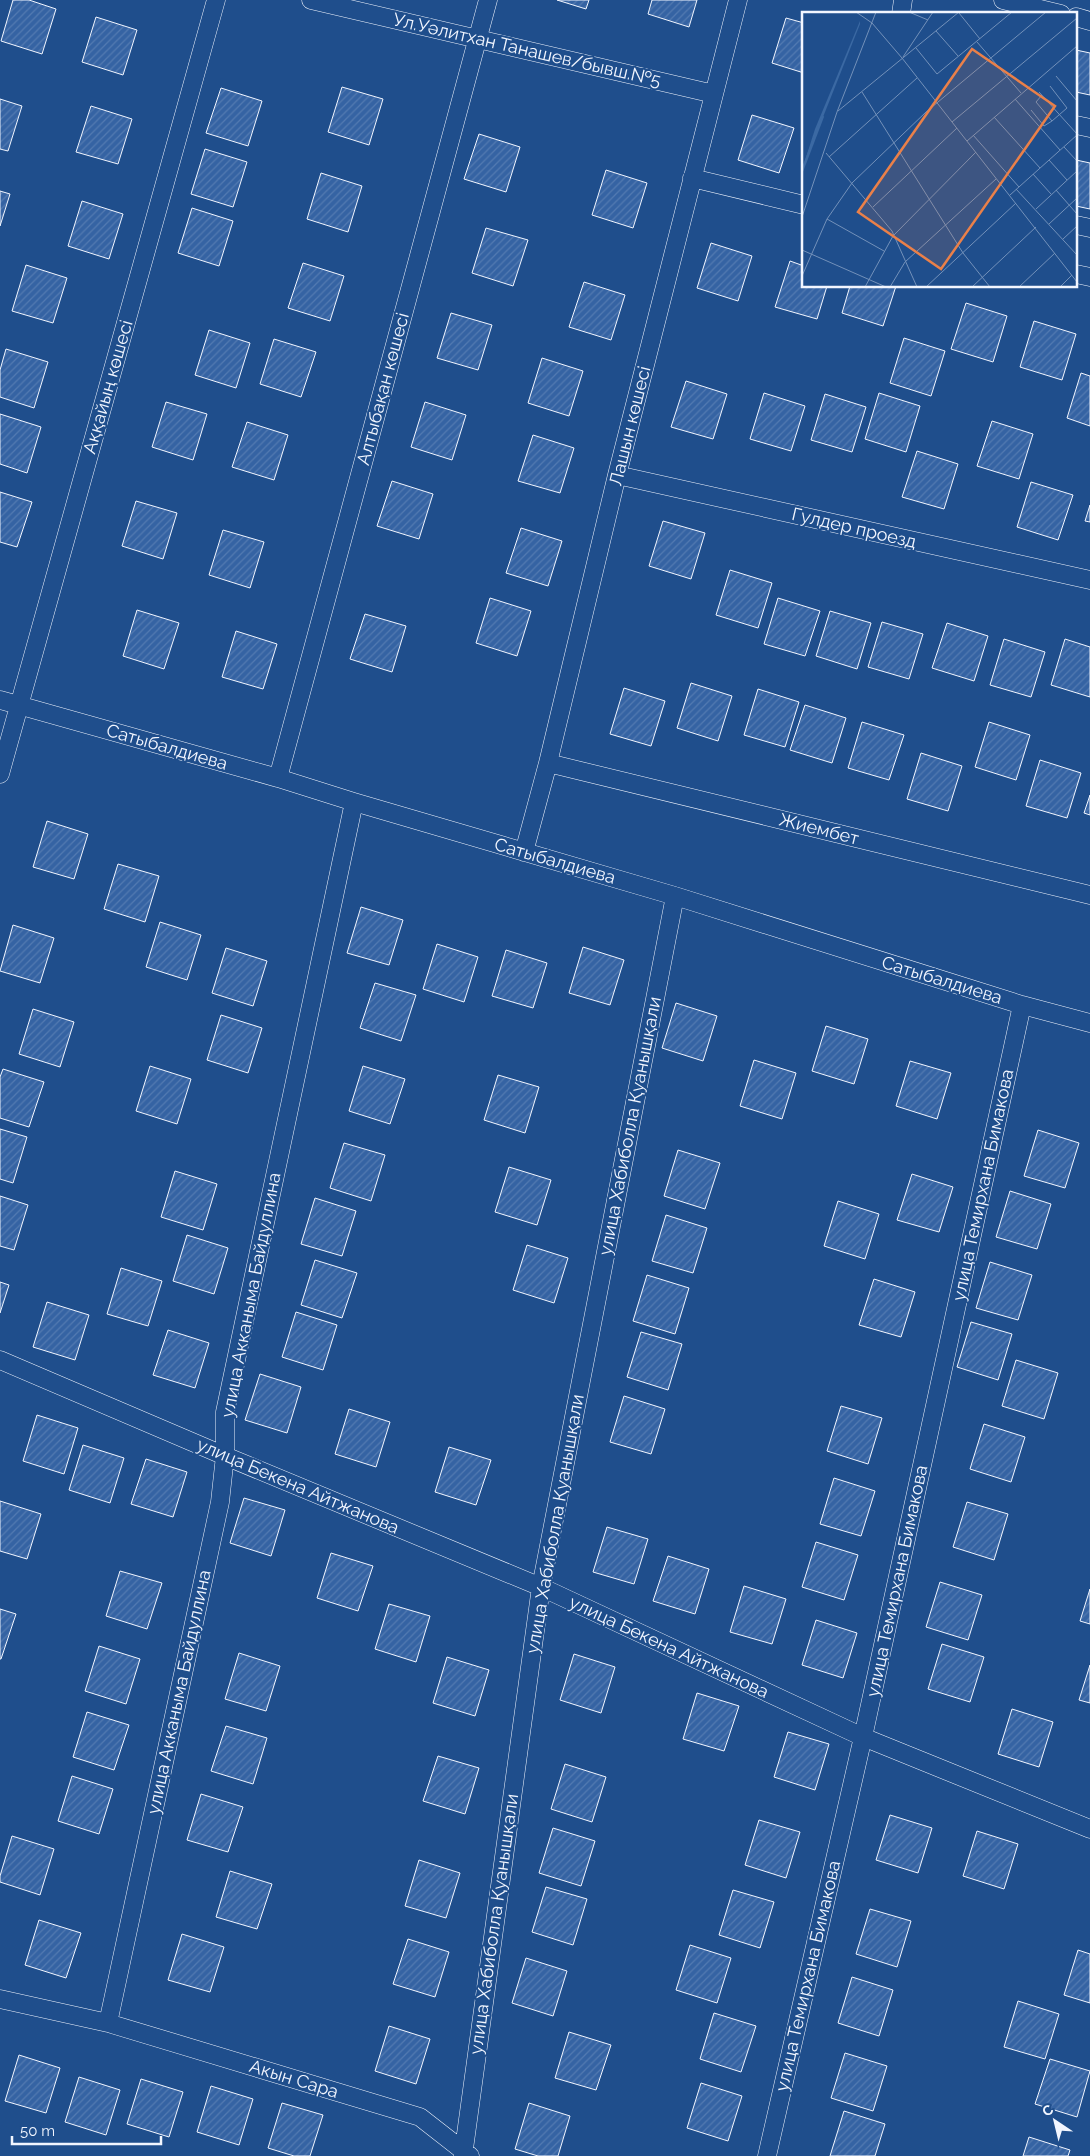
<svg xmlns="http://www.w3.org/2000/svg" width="1090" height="2156" font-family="Raleway,sans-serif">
	<defs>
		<pattern id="building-hatch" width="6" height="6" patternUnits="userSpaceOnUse" patternTransform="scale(1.25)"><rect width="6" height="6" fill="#3563a3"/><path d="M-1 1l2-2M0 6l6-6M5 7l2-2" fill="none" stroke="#537ab1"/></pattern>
	</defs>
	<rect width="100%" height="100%" fill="#1f4e8c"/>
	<!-- building -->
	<path fill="url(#building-hatch)" stroke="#f2f6ff" d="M13,0H29L56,9L42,54L1,41Z
		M557,0H589L586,9Z
		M652,0H697L689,27L648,14Z
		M96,17L137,30L123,75L82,62Z
		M786,18L804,23V73L772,63Z
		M1076,50L1090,53V95L1076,92Z
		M342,87L383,99L369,145L328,132Z
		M221,88L262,101L248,146L206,133Z
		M0,99L22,106L8,151L0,149Z
		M91,106L132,119L118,164L76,152Z
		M752,115L794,128L779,173L738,160Z
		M479,134L520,147L506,192L464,179Z
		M205,149L247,162L233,207L191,194Z
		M1076,160L1090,163V209L1076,206Z
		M606,170L647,183L633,228L592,215Z
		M321,173L362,186L348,232L307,219Z
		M0,191L10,194L0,226Z
		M82,201L123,214L109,259L68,246Z
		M192,208L233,221L219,266L178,253Z
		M486,228L528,240L513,286L472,273Z
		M711,243L752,256L738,301L697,288Z
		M790,261L804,266V286H827L817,319L775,307Z
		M303,263L344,276L330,321L288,308Z
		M26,265L67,278L53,323L12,311Z
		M584,282L625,295L611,340L569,327Z
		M850,286H896L883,326L842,313Z
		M966,303L1007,316L993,362L951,349Z
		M451,313L492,325L478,370L437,358Z
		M1034,321L1076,334L1062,380L1020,367Z
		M209,330L250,343L236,388L195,375Z
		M904,338L945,351L931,396L890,383Z
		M274,339L316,352L301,397L260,384Z
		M6,349L48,362L34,408L0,397V370Z
		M542,358L583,371L569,416L528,403Z
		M1081,373L1090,376V426L1067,418Z
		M686,381L727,394L713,439L671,427Z
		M764,393L805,406L791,451L750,439Z
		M879,393L920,406L906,452L865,439Z
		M825,394L866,407L852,452L811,440Z
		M166,402L207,414L193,460L152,447Z
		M425,402L466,415L452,460L411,447Z
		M0,414L41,427L27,473L0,464Z
		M992,421L1033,434L1019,479L977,466Z
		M247,422L288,435L274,480L232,467Z
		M533,435L574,448L560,493L518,481Z
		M917,451L958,464L944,509L902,497Z
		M392,481L433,494L419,539L377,526Z
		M1031,482L1073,495L1058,540L1017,527Z
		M0,492L32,502L17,547L0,542Z
		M136,501L177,513L163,559L122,546Z
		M1090,505V522L1085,521Z
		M663,521L705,533L691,579L649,566Z
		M521,528L562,541L548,586L506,573Z
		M223,530L264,542L250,588L209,575Z
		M730,570L772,583L758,628L716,615Z
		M490,598L531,611L517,656L476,643Z
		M778,598L820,611L805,656L764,644Z
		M137,610L179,623L164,669L123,656Z
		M830,611L871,623L857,669L816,656Z
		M365,614L406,626L392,672L350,659Z
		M882,622L923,634L909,679L868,667Z
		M947,623L988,636L974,681L932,668Z
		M236,631L277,644L263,689L222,677Z
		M1004,639L1045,652L1031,697L990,685Z
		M1065,639L1090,647V697L1051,685Z
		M691,683L732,696L718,741L677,728Z
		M624,688L665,701L651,746L610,734Z
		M758,689L799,702L785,747L744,735Z
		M805,705L846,718L832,763L790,750Z
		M862,722L904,735L889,780L848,768Z
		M989,722L1030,735L1016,780L975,767Z
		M921,753L962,766L948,811L907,799Z
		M1040,760L1081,773L1067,818L1026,806Z
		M1090,795V815L1084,813Z
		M47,821L88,834L74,879L33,867Z
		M118,864L159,876L145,922L104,909Z
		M361,907L403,920L389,965L347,953Z
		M160,922L201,935L187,980L146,967Z
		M13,925L54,938L40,983L0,971Z
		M437,944L478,957L464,1002L423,989Z
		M583,947L624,960L610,1005L569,993Z
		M226,948L267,961L253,1006L212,993Z
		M506,950L547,963L533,1008L492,996Z
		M375,983L416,995L401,1041L360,1028Z
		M676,1003L717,1016L703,1061L662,1048Z
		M33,1009L74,1022L60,1067L19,1054Z
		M221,1015L262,1028L248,1073L207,1060Z
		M826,1026L868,1039L854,1084L812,1071Z
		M754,1060L796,1073L782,1119L740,1106Z
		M910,1061L951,1073L937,1119L896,1106Z
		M150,1066L191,1079L177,1124L136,1111Z
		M363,1066L405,1079L390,1124L349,1111Z
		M3,1069L44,1082L29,1127L0,1118V1077Z
		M498,1075L539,1087L525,1133L484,1120Z
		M0,1129L27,1137L13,1183L0,1179Z
		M1038,1130L1079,1143L1065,1188L1024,1176Z
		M344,1143L385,1155L371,1201L330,1188Z
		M678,1150L720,1163L705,1209L664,1196Z
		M509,1167L551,1180L537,1225L495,1212Z
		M175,1171L217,1184L203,1230L161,1217Z
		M912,1174L953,1187L939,1232L897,1220Z
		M1010,1191L1051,1204L1037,1249L996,1237Z
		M0,1196L28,1205L14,1250L0,1246Z
		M315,1198L356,1211L342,1256L301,1244Z
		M838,1201L879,1214L865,1259L824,1246Z
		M666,1215L707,1228L693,1273L652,1261Z
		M187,1235L228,1248L214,1294L173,1281Z
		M527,1245L568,1258L554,1303L513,1290Z
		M315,1260L357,1273L342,1318L301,1305Z
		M990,1262L1032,1275L1018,1320L976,1308Z
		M121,1268L162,1281L148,1326L107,1314Z
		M647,1275L689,1288L675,1334L633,1321Z
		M874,1279L915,1292L901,1337L859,1325Z
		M0,1282L9,1285L0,1313Z
		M47,1302L89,1315L75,1360L33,1347Z
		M296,1312L337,1325L323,1370L282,1357Z
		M971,1322L1012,1334L998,1380L957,1367Z
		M168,1330L209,1343L195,1388L153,1375Z
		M641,1332L682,1344L668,1390L627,1377Z
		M1016,1360L1058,1373L1044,1419L1002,1406Z
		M260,1374L301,1387L287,1433L245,1420Z
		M624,1396L665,1409L651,1454L610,1442Z
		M841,1406L882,1418L868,1464L827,1451Z
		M349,1409L390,1422L376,1467L335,1454Z
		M37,1415L78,1428L64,1474L23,1461Z
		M984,1424L1025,1437L1011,1482L970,1469Z
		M83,1445L124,1458L110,1503L69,1490Z
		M449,1447L491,1460L476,1505L435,1492Z
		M146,1459L187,1472L173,1517L131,1504Z
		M834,1478L875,1491L861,1536L820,1524Z
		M244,1498L285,1510L271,1556L230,1543Z
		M0,1501L41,1514L27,1559L0,1551Z
		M967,1502L1008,1514L994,1560L953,1547Z
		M607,1527L648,1539L634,1584L593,1572Z
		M816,1542L858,1555L844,1600L802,1587Z
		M331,1553L373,1566L358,1611L317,1598Z
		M668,1556L709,1569L695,1614L653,1601Z
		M120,1571L162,1583L147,1629L106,1616Z
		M940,1582L982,1595L968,1640L926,1627Z
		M744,1586L786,1599L772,1644L730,1632Z
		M1090,1589V1624L1080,1621Z
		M389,1604L430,1616L416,1662L375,1649Z
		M0,1609L16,1614L1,1659H0Z
		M816,1620L857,1633L843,1678L802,1665Z
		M942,1644L984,1657L970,1702L928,1689Z
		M99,1646L140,1659L126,1704L85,1691Z
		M239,1653L280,1666L266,1711L225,1699Z
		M574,1654L615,1667L601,1713L560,1700Z
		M447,1657L489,1670L475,1716L433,1703Z
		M1090,1665V1703L1079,1700Z
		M697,1693L739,1706L724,1751L683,1739Z
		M1012,1709L1053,1722L1039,1767L998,1754Z
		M87,1712L129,1725L114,1770L73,1757Z
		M226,1726L267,1738L253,1784L211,1771Z
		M788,1732L829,1744L815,1790L774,1777Z
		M438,1756L479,1768L465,1814L423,1801Z
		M565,1764L606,1777L592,1822L551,1809Z
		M72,1776L113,1789L99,1834L58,1821Z
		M201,1794L243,1807L228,1852L187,1840Z
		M890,1815L932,1828L918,1873L876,1860Z
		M759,1820L800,1832L786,1878L745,1865Z
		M553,1828L595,1841L581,1886L539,1873Z
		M977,1831L1018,1844L1004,1889L963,1876Z
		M12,1836L54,1849L40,1895L0,1882V1876Z
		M419,1860L460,1873L446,1918L405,1906Z
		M230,1871L272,1884L257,1929L216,1917Z
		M546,1887L587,1899L573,1945L532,1932Z
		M733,1890L774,1902L760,1948L719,1935Z
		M870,1909L911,1921L897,1967L856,1954Z
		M39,1920L81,1933L66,1978L25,1965Z
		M182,1934L224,1947L210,1992L168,1980Z
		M408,1939L449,1952L435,1997L393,1984Z
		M690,1945L731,1958L717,2003L676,1990Z
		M1078,1950L1090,1954V2003L1064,1995Z
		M526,1958L567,1971L553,2016L512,2003Z
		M852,1977L893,1990L879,2036L838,2023Z
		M1018,2001L1059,2014L1045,2059L1004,2047Z
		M714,2013L756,2026L741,2072L700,2059Z
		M389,2026L430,2039L416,2084L375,2071Z
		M569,2032L611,2045L596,2090L555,2078Z
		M845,2053L887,2066L873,2111L831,2098Z
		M19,2055L60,2068L46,2113L5,2101Z
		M1050,2059L1090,2071L1077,2117L1035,2104Z
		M79,2077L120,2090L106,2135L65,2122Z
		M141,2079L183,2092L169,2137L127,2124Z
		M701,2083L742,2096L728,2141L687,2128Z
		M211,2086L253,2099L239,2145L197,2132Z
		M282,2103L323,2115L310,2156H294L268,2148Z
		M529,2103L570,2116L558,2156H538L515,2149Z
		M844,2111L885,2124L875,2156H830Z
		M1029,2137L1070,2150L1068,2156H1023Z"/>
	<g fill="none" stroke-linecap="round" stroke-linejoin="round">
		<!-- street casing -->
		<g stroke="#f2f6ff" stroke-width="19">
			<path id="street" d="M311,0L714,94
				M1003,0L1061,14
				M901,14L903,0
				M1076,17L1090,21
				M1076,125L1090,128
				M692,178L804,205
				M1076,225L1090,228
				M1076,274L1090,277
				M617,475L1090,580
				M0,700L278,778L354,802L675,896L1022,1005L1090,1023
				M548,763L1090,895
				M0,774L216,0
				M278,778L488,0
				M524,852L548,763L617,475L738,0
				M0,1360L225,1456L541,1587L863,1737L1090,1829
				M0,1999L108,2023L420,2117L470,2156
				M108,2023L220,1502L225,1456V1412L354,802
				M463,2156L541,1587L675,896
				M767,2156L863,1737L1022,1005"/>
		</g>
		<!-- street -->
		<use href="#street" stroke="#1f4e8c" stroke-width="18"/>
	</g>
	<g text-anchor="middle" stroke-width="4" stroke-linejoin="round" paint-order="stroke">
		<!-- street labels -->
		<g font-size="18" fill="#f2f6ff" stroke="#1f4e8c">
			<text transform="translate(527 50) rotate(13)" y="6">Ул.Уәлитхан Танашев/бывш.№5</text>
			<text transform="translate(108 387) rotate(-74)" y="6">Аққайың көшесі</text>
			<text transform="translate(383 389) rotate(-75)" y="6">Алтыбақан көшесі</text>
			<text transform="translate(630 426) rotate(-76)" y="6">Лашын көшесі</text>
			<text transform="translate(854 528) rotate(13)" y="6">Гулдер проезд</text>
			<text transform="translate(167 747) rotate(16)" y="6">Сатыбалдиева</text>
			<text transform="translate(819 829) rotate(14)" y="6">Жиембет</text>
			<text transform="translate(555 861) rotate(16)" y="6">Сатыбалдиева</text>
			<text transform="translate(942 980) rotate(17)" y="6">Сатыбалдиева</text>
			<text transform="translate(630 1126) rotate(-79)" y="6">улица Хабиболла Қуанышқали</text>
			<text transform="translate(983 1185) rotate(-78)" y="6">улица Темирхана Бимакова</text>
			<text transform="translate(251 1295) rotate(-79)" y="6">улица Акканыма Байдуллина</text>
			<text transform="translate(298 1486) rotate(23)" y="6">улица Бекена Айтжанова</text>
			<text transform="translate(555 1524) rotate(-80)" y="6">улица Хабиболла Қуанышқали</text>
			<text transform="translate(897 1581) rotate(-78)" y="6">улица Темирхана Бимакова</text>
			<text transform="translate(669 1647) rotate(25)" y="6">улица Бекена Айтжанова</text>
			<text transform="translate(179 1692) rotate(-78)" y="6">улица Акканыма Байдуллина</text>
			<text transform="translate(494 1924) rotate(-82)" y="6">улица Хабиболла Қуанышқали</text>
			<text transform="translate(808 1976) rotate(-77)" y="6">улица Темирхана Бимакова</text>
			<text transform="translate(294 2079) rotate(17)" y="6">Акын Сара</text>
		</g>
	</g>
	<!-- overview -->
	<g transform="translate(802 12)">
		<rect width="275" height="275" fill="#1f4e8c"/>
		<path d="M58,9V12L0,158L13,117Z" fill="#3b69a3"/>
		<path fill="none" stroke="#3b69a3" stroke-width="2.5" d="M0,159L21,104"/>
		<path fill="none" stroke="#7391ba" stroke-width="1" d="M54,0L70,11L100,46L275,270M107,0L126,8M157,1L178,27M134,19L156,44M175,30L219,81M114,36L135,62L210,0M101,45L131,0M254,64L275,89M60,80L161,241L188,275M237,80L275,122M240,83L234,90L250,109L265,96L248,74M213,87L258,138M229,98L242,114L250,109M36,99L157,0M192,105L238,156M150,110L275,6M171,123L217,175M165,129L275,34M262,135L275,149M24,141L90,219L115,275M27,145L115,66M247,148L265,168M231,162L249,182M214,177L275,243M254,178L275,202M208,183L275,123M71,195L155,116M234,197L275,159M0,205L35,100L74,0M25,207L82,239M247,212L275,186M261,227L275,214M0,238L84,275M0,264L25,207L50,171L124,100L244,0M63,275L91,224L174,140M88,275L103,250L194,167M124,275L214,191M170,275L234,215M217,275L253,241M258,275L270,263"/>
		<path fill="#ea8049" fill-opacity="0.15" stroke="#ea8049" stroke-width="2.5" d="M170,37L253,94L139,257L56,200Z"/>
		<rect width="275" height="275" fill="none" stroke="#f2f6ff" stroke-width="2.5"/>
	</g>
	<!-- north arrow -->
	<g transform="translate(1055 2121) rotate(325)" stroke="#1f4e8c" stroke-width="4" paint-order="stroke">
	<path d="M0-4L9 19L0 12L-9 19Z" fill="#f2f6ff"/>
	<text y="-8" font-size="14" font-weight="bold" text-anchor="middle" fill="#f2f6ff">С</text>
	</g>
	<!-- scale -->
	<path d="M12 2136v8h149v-8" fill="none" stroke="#f2f6ff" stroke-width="2.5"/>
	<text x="20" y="2136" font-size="15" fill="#f2f6ff" stroke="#1f4e8c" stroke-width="4" paint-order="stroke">50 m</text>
</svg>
